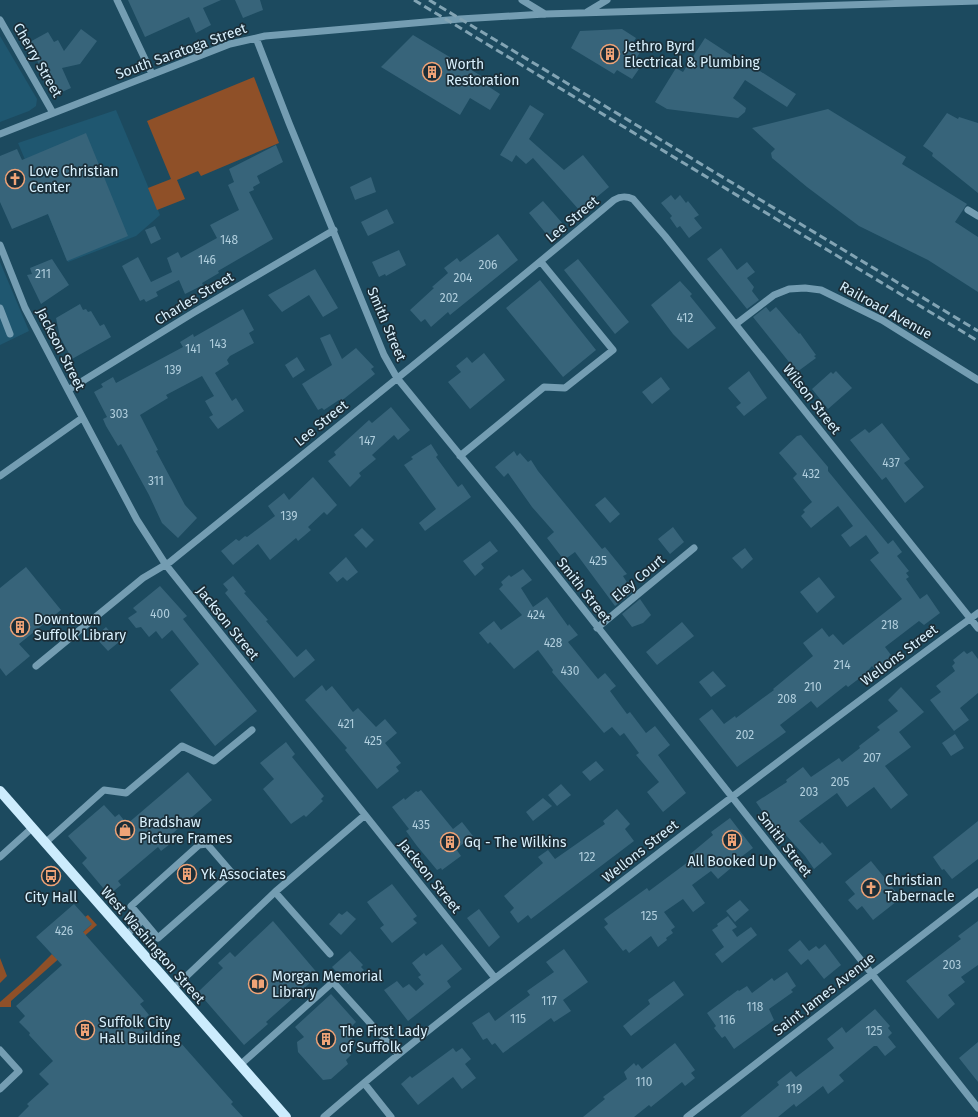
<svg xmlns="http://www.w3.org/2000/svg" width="978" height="1117" font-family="'Fira Sans',sans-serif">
	<rect width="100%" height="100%" fill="#1c4a5f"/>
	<!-- built -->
	<path fill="#1f5770" d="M0,36L37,99L36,106L29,111L0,122Z
		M116,110L160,215L136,236L68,262L18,143Z
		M0,262L29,331L0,345Z"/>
	<!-- green -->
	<path fill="#8f5028" d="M254,77L279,143L201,176L198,171L177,180L185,199L157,210L148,188L171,179L147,121Z
		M88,915L97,925L11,1001V1007H0V1002L32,974L52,954L55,957L91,925L85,917Z
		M0,958L7,976L0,983Z"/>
	<!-- building -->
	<path fill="#37647a" d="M128,0H221L203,8L211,25L196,33L189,17L145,37Z
		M235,0H260L263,10L243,18Z
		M81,29L97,41L80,64L62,68L71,88L55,95L28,43L48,32L54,42L58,40L64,51Z
		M622,29L636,38L633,43L642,49L632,65L639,69L632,79L617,70L614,74L571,48L580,31Z
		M413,35L483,77L480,81L500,94L490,110L470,98L460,115L381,67Z
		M705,38L751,68L752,66L796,94L787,107L745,80L733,98L746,108L745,112L738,118L667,109L655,102L676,68L683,72Z
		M530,105L544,114L529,139L564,170L583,155L609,187L580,211L533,158L526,164L516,155L512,162L500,155Z
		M828,109L906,157L902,164L967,204L955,222L978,237V292L928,260L859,226L807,187L772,158L771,153L775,149L752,128Z
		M947,113L958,119L959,117L978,123V193L932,156L933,153L923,146Z
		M86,133L128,236L67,261L48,214L12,229L0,202V156L17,149L22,160Z
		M276,145L283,162L257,176L260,183L253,187L254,190L249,192L273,239L218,271L219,273L202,283L203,285L185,294L179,280L156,292L158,296L146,302L144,299L140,301L122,266L138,257L151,282L172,272L167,258L178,252L181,258L217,238L210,225L239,210L228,185L234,182L229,169Z
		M371,177L376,192L355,200L350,187Z
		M671,195L675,200L680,195L686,203L688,201L699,215L694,218L702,228L689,238L680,226L677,228L670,218L672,216L661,203Z
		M543,201L563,224L548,236L529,213Z
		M387,209L394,223L368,236L361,222Z
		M155,226L161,239L151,244L145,230Z
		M498,234L518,260L450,315L448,312L431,327L425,319L421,322L410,310L434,288L432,287L448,273L444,268L457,258L460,262Z
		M721,248L737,270L747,262L755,272L747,278L754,287L752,291L759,300L747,309L707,259Z
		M399,250L406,265L386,276L385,274L379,277L372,262Z
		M52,259L69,285L41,304L27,275L32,274L30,268Z
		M578,259L629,322L615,334L564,270Z
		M315,269L338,308L323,317L309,295L282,312L268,295Z
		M540,280L596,350L563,377L506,308Z
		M680,281L692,294L690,296L716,328L688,349L673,334L651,305Z
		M80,304L83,310L86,309L88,312L91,311L100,326L104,324L111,337L72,359L60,337L56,318Z
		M766,307L770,312L776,307L799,334L800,333L816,355L814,356L816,358L797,372L753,317Z
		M243,309L254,330L249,333L254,343L230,356L227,360L229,364L215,373L232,401L236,398L244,411L218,429L209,417L213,415L205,401L214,396L202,376L166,395L168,398L140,415L158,450L156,451L185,505L197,518L178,538L162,523L149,495L121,444L118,446L106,426L103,419L107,417L94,392L103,387L101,384L113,377L116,383L183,347L180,342L193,334L194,337Z
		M330,334L342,359L356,348L374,367L371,369L375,374L340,402L339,400L324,410L322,408L318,410L302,384L332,365L320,338Z
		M484,353L505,380L470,409L448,382L461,372L456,366L467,357L472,363Z
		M297,357L305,370L293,378L285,365Z
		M749,371L767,398L744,416L736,407L741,403L728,388Z
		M836,371L852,388L828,409L812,389L831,372L833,374Z
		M661,377L670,389L652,404L642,392Z
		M391,407L410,430L398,440L394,435L372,455L376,459L359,473L361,476L350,487L328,461L336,455L334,452L369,420L372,423Z
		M882,423L910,459L904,463L924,487L905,503L886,477L882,480L850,440L865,429L869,433Z
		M801,435L828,467V471L888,544L893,540L902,552L897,556L909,571L906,573L909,577L906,579L920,599L927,594L940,613L924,625L919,621L885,647L891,655L889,656L891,659L875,670L872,666L865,674L848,687L846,685L817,708L811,701L780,725L786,732L737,767L699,719L712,709L724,724L735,716L736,718L774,690L773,689L813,656L803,643L822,628L829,637L833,634L843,645L902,599L870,560L879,553L866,535L850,547L841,535L853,526L838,506L811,528L801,516L805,512L803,510L812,502L793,478L797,474L779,453L797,436Z
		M431,444L438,455L436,457L458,487L462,484L471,497L425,531L419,523L436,509L404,465L413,459L411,457Z
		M514,451L517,456L520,453L528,462L531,460L538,471L602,549L605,547L627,574L623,576L633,592L615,606L575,552L564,560L547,538L554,532L532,507L508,473L504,477L495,467Z
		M313,477L337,505L327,515L324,512L308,527L311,530L298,541L296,538L270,560L258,544L233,565L221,551L236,539L239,541L245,536L247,537L275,516L268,506L284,493L289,500Z
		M605,497L620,514L610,523L595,505Z
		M673,527L684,542L670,554L658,539Z
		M362,528L374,540L366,548L354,535Z
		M490,541L498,551L481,564L484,568L475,576L463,561Z
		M745,548L753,559L742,569L732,558Z
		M346,557L358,572L347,581L343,577L337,582L329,573Z
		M26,567L61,610L19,644L30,656L6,676L0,668V588Z
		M523,569L532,580L521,588L533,607L547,597L568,626L569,624L578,635L568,642L598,679L605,673L616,686L610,691L627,714L630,712L646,733L655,726L670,745L658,755L686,793L663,812L647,792L659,782L636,755L639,753L624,733L620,736L612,727L604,733L552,672L553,670L538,650L514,669L490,642L488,644L479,633L494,621L501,630L522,615L499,589L503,585L501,582L509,575L511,577Z
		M233,576L246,592L244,593L268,620L266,621L297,657L306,649L315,660L294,678L225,593L228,590L223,584Z
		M819,577L835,597L817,613L800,592Z
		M160,586L187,616L183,619L257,711L215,746L170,690L199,664L172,630L162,639L156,631L149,637L141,627L136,628L128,618L137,612L133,608Z
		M640,599L651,615L643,623L632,627L622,614Z
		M682,622L694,636L657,665L646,652Z
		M106,627L119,642L108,651L95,637Z
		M964,651L967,654L972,651L978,659V693L960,708L969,720L954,731L930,700L941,692L936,686L955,671L952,666L955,663L953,660Z
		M713,671L726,686L711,697L699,682Z
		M322,685L326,691L332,686L353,712L358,708L376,727L385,719L397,733L385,743L401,763L396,767L399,771L377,789L345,750L347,748L305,700Z
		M901,687L924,712L899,732L911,747L885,766L908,795L891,809L874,787L847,807L837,793L799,821L820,844L822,842L832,854L814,869L805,856L784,833L782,834L780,831L777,833L756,802L787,782L786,780L803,767L811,777L839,758L842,762L860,748L859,746L880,730L877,727L898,711L888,700Z
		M955,734L964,748L951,756L942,743Z
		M286,742L295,754L292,757L324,796L321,799L323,801L306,817L304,815L291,824L263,789L274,779L260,763Z
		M596,761L604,770L590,781L582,772Z
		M188,772L212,800L166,839L170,844L161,851L158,847L118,881L121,885L109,895L82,863L87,858L68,836L104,805L115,817L119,814L127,824Z
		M561,784L571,795L557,806L548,795Z
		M421,790L453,829L462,822L473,836L456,849L461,856L442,870L441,868L437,870L417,846L406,831L409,829L392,807L404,798L405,800L416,791L418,792Z
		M543,798L552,806L533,821L526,812Z
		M617,809L630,824L625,829L634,841L531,919L528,915L518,923L510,912L514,908L504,896L543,863L538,857L548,850L555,859L605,824L603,821Z
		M730,818L753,848L729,866L731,868L718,879L711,871L692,885L705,903L693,912L683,899L664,912L675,927L671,930L673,933L666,938L667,940L658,947L651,936L629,953L626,949L623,951L604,927L608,924L604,919L647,888L649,891L692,859L689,855L713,835L711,832Z
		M978,821V859L952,879L944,869L942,870L933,857Z
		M871,861L901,898L873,920L862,906L857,910L848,900L855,894L845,882Z
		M392,884L417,916L413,919L417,923L392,943L380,928L384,925L367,902Z
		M740,900L749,910L735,922L726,911Z
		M74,904L92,924L83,932L144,1001L140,1004L149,1015L138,1024L139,1027L157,1044L167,1035L176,1046L180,1042L233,1102L231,1104L243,1117H18L29,1106L27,1104L49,1084L39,1074L53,1061L29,1035L30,1033L19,1022L25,1016L16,1006L62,965L36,937Z
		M479,909L500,937L489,947L467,918Z
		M347,911L356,919L341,935L329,924L339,913L342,915Z
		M728,916L737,927L732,930L737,937L751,927L757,935L722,963L715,954L724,947L712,930L718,926L717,924Z
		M273,921L319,975L266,1022L268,1024L244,1045L198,992L223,968L218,963L230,952L235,957Z
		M978,921V965L961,977L965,982L948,995L955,1004L938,1019L906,981L961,939L958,936Z
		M800,940L809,951L816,946L819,949L825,944L841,965L824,979L808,959L801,965L788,950Z
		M442,944L462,969L447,981L451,987L408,1021L384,990L397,981L403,988L409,984L416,991L424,984L418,977L421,975L412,963L424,953L426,956Z
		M564,949L588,982L563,1000L571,1011L554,1022L551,1018L503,1053L495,1043L492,1045L487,1038L483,1040L472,1023L489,1012L495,1021L530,995L527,991L554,972L546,962Z
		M350,951L363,965L361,967L364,970L348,984L332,967Z
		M787,972L796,986L791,990L793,992L769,1009L774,1020L734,1049L725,1036L722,1038L714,1028L716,1026L707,1013L738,990L739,991L747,986L752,993L772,978L774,981Z
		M674,981L684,995L631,1036L623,1026L650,1004L648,1000Z
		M331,994L356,1022L346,1032L357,1044L348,1052L351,1055L346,1060L348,1064L331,1079L323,1080L298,1052L297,1042L304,1037L295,1027Z
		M875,1009L890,1026L888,1028L892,1033L888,1037L896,1047L885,1056L877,1046H874L839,1075L844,1081L828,1094L823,1086L796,1107L794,1104L778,1117H740L779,1085L777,1082L791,1071L796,1077L834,1048L827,1039L842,1027L846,1033Z
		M978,1042V1082L959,1058Z
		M675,1043L695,1070L691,1073L695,1078L685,1086L682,1082L651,1107L649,1105L634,1117H583L605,1099L603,1097L627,1079L624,1072L634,1063L636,1066L638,1064L642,1069Z
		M453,1048L456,1052L462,1048L471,1059L465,1064L476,1078L462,1089L453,1077L418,1105L401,1084L410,1076L412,1078Z"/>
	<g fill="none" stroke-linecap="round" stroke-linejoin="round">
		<!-- minor -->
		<path stroke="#749db2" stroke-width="7" d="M117,0L152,74
			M522,0L545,14
			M587,12L607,0
			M0,20L53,113
			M256,38L289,123L384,355L397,378L517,525L978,1108
			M0,134L230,44L265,36L460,19L545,14L978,1
			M968,210L978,216
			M0,245L25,308L68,390L137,520L166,565L495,978
			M0,308L10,334
			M736,324L774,295L789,289L805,288L821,290L882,320L978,380
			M68,390L193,313L334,230
			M460,456L544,387L565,388L613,350L541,262
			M0,476L82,418
			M597,628L694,548
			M36,666L143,578L170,562C318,442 468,323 614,200C621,196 626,196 633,199L665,236L978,628
			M45,843L104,790L126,793L182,746L214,761L252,730
			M0,857L32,828
			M275,892L330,954
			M126,935L143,920L131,906L199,845L207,844L232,873L158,938L143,920
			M173,989L275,892L365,815
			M0,1050L19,1071L0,1089
			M240,1065L333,982L398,1054
			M364,1083L391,1117
			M324,1117C415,1038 511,966 607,893C730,798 853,704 978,613
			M687,1117L978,892"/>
		<!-- major -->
		<path stroke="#ccecfd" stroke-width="10" d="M0,791L286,1117"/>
		<!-- rail -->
		<path stroke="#82a4b4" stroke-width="3" stroke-dasharray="8 4" stroke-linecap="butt" d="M414,0L978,341
			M429,0L978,331"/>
	</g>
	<!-- icons -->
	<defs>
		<g id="building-ring" transform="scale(1)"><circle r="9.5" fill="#1b2e38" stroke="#efa377" stroke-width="1.5"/><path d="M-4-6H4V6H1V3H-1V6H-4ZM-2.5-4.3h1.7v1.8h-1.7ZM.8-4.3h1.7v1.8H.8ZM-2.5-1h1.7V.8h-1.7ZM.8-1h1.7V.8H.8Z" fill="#efa377"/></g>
		<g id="church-ring" transform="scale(1)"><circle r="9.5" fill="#1b2e38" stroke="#efa377" stroke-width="1.5"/><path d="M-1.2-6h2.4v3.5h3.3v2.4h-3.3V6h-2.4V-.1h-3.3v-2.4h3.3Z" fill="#efa377"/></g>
		<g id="shop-ring" transform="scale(1)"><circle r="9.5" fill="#1b2e38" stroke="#efa377" stroke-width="1.5"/><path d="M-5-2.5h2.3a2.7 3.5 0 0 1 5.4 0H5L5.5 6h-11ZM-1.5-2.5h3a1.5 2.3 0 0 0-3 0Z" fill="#efa377"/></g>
		<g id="bus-ring" transform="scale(1)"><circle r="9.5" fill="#1b2e38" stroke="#efa377" stroke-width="1.5"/><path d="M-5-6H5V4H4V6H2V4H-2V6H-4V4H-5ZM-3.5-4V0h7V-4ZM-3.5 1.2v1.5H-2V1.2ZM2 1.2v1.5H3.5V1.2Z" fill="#efa377"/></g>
		<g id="library-ring" transform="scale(1)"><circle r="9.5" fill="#1b2e38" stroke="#efa377" stroke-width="1.5"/><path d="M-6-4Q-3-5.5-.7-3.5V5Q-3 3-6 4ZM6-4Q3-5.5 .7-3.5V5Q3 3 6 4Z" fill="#efa377"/></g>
	</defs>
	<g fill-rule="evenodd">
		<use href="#building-ring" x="610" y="54"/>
		<use href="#building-ring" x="432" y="72"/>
		<use href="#church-ring" x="15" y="179"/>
		<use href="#building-ring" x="20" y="627"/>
		<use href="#shop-ring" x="125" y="830"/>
		<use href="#building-ring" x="732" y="840"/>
		<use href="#building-ring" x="450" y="842"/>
		<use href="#building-ring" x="187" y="874"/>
		<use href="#bus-ring" x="51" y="876"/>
		<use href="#church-ring" x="871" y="888"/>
		<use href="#library-ring" x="258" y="984"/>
		<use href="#building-ring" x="85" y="1030"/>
		<use href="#building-ring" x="326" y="1039"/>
	</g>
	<g text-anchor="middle" stroke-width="3.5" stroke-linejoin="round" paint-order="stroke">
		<!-- number labels -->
		<g font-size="12" fill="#b0cedd">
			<text x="229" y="244">148</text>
			<text x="207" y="264">146</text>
			<text x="488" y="269">206</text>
			<text x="43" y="278">211</text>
			<text x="463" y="282">204</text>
			<text x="449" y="302">202</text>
			<text x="685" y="322">412</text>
			<text x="218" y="348">143</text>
			<text x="193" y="353">141</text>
			<text x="173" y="374">139</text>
			<text x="119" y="418">303</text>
			<text x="367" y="445">147</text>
			<text x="891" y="467">437</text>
			<text x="811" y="478">432</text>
			<text x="156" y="485">311</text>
			<text x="289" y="520">139</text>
			<text x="598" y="565">425</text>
			<text x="160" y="618">400</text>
			<text x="536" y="619">424</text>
			<text x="890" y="629">218</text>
			<text x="553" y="647">428</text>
			<text x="842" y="669">214</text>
			<text x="570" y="675">430</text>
			<text x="813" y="691">210</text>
			<text x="787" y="703">208</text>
			<text x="346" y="728">421</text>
			<text x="745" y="739">202</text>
			<text x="373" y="745">425</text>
			<text x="872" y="762">207</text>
			<text x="840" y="786">205</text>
			<text x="809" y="796">203</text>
			<text x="421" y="829">435</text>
			<text x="587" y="861">122</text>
			<text x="649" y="920">125</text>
			<text x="64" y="935">426</text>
			<text x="952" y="969">203</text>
			<text x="549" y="1005">117</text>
			<text x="755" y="1011">118</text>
			<text x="518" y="1023">115</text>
			<text x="727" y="1024">116</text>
			<text x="874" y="1035">125</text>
			<text x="644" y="1086">110</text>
			<text x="794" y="1093">119</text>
		</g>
		<!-- poi labels -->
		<g font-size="14" fill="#d9f1fe" stroke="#1b2e38" text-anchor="start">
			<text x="624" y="51">Jethro Byrd<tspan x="624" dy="16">Electrical &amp; Plumbing</tspan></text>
			<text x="446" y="69">Worth<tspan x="446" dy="16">Restoration</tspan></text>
			<text x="29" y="176">Love Christian<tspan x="29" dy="16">Center</tspan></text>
			<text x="34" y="624">Downtown<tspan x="34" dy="16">Suffolk Library</tspan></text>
			<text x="139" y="827">Bradshaw<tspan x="139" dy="16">Picture Frames</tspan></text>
			<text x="464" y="847">Gq - The Wilkins</text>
			<text x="732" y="866" text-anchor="middle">All Booked Up</text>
			<text x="201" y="879">Yk Associates</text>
			<text x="885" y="885">Christian<tspan x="885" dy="16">Tabernacle</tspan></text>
			<text x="51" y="902" text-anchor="middle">City Hall</text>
			<text x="272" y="981">Morgan Memorial<tspan x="272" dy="16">Library</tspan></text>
			<text x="99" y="1027">Suffolk City<tspan x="99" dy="16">Hall Building</tspan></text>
			<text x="340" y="1036">The First Lady<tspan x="340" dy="16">of Suffolk</tspan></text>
		</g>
		<!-- street labels -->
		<g font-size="14" fill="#d9f1fe" stroke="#1b2e38">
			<text transform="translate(181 51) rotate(-20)" y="5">South Saratoga Street</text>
			<text transform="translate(38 60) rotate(60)" y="5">Cherry Street</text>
			<text transform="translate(572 219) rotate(-40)" y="5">Lee Street</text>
			<text transform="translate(194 298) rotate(-31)" y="5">Charles Street</text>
			<text transform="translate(886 310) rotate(29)" y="5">Railroad Avenue</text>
			<text transform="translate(387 324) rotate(67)" y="5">Smith Street</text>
			<text transform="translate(61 349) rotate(63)" y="5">Jackson Street</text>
			<text transform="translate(812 399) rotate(52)" y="5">Wilson Street</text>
			<text transform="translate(321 423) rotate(-39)" y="5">Lee Street</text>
			<text transform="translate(638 578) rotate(-40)" y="5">Eley Court</text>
			<text transform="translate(584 590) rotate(52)" y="5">Smith Street</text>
			<text transform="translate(228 623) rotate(51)" y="5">Jackson Street</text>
			<text transform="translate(899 655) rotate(-37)" y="5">Wellons Street</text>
			<text transform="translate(785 844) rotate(52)" y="5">Smith Street</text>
			<text transform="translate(640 851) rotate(-38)" y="5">Wellons Street</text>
			<text transform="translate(430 876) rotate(51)" y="5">Jackson Street</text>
			<text transform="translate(153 945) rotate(49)" y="5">West Washington Street</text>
			<text transform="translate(824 994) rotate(-38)" y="5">Saint James Avenue</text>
		</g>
	</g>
</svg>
